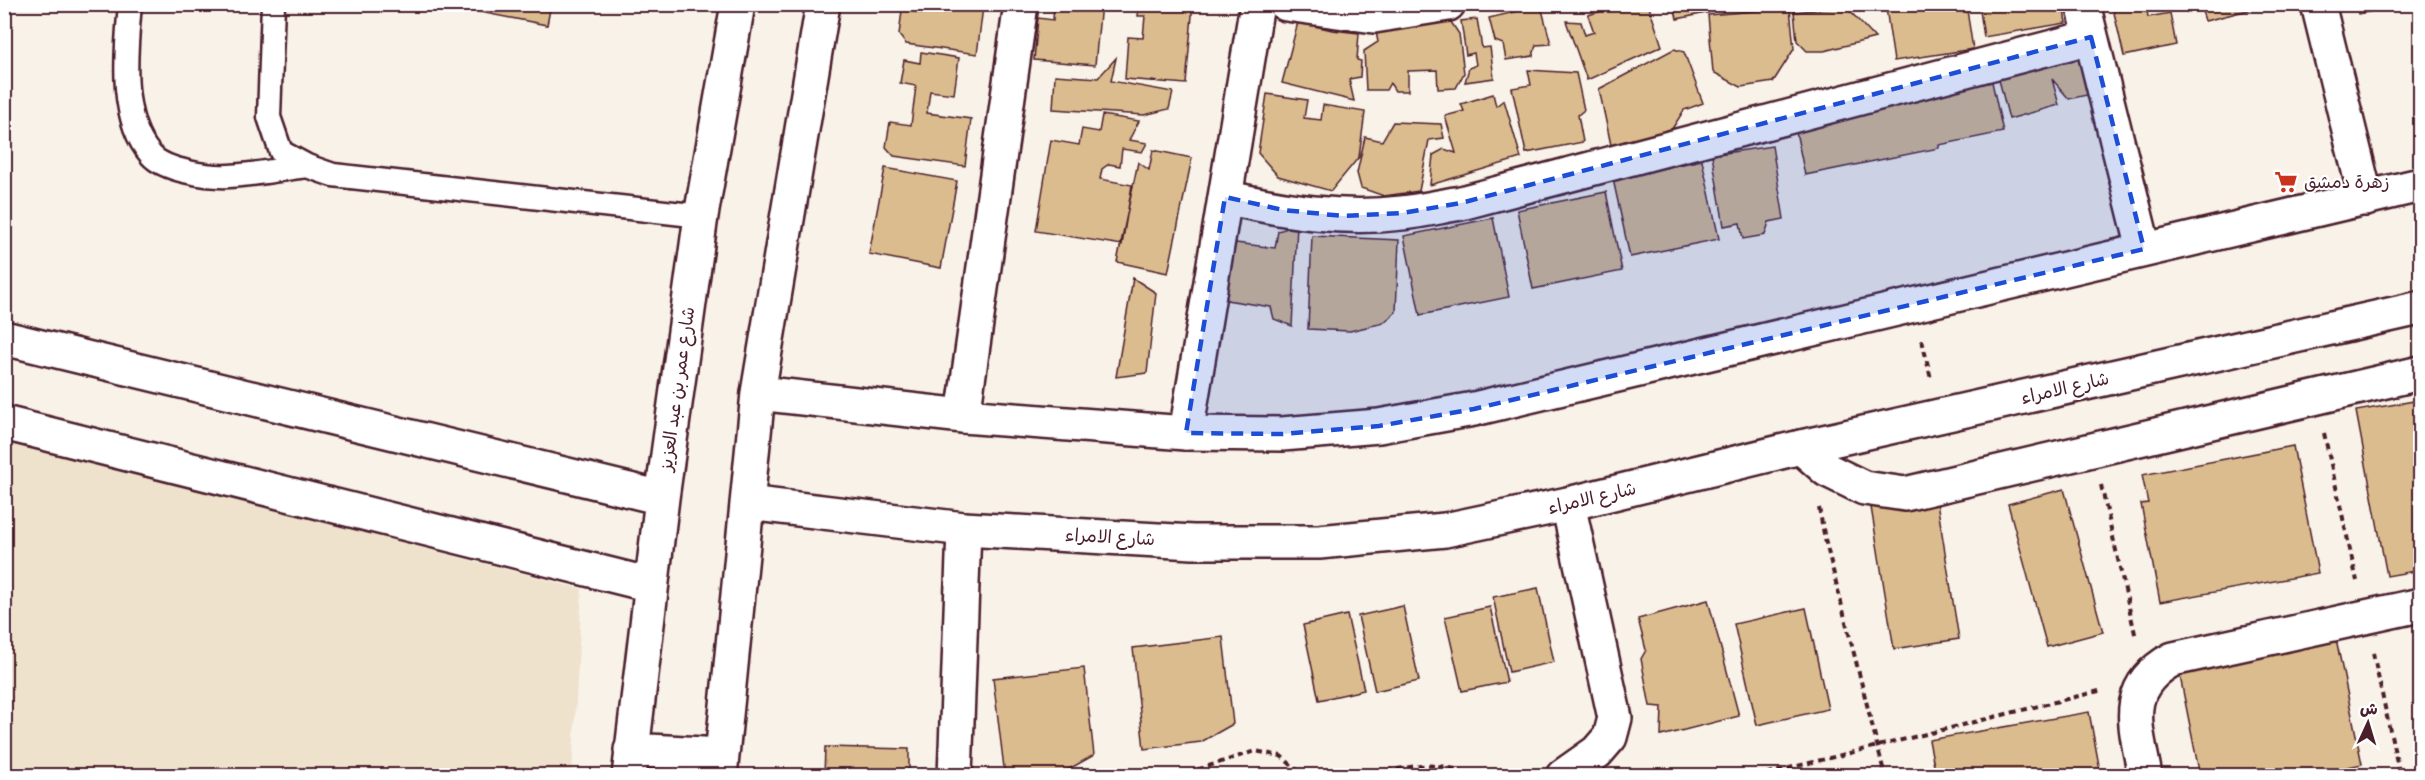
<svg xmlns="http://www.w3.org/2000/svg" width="2425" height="780" font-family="Dekko,'Playpen Sans Arabic',sans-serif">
	<rect width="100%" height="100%" fill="#f8f2e8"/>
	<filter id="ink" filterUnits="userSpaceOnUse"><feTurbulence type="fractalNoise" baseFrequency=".0167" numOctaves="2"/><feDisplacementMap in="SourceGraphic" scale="12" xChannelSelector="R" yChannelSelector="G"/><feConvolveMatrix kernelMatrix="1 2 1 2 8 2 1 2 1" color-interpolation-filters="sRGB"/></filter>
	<g filter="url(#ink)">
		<!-- built -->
		<path fill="#efe2cd" d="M5,440L582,589L572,775H5Z"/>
		<!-- building -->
		<path fill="#dbbc8e" stroke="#4a1f2b" stroke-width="1.5" d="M439,4H551L547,25Z
			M924,4H963L983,7L977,54L906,44L899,35L902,10L922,13Z
			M1054,4H1101L1095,65L1034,60L1038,18L1053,20Z
			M1139,4H1193L1186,84L1125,79L1128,37L1143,38L1145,16H1138Z
			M1626,4H1648L1662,46L1587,80L1566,21L1581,22L1585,35L1594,32L1588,15Z
			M1674,4H1749L1677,19Z
			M1905,4H1966L1973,49L1894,61L1886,8Z
			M1979,4H2063L2066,23L1984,37Z
			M2112,4H2146L2148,17L2170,13L2176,45L2124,56Z
			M2200,4H2272L2205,21Z
			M2356,4H2412L2358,14Z
			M1541,6L1551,44L1536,45L1533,56L1506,60L1503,44L1495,41L1489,18Z
			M1846,7L1875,38L1824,51H1807L1797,41L1794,12Z
			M1790,8L1794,49L1773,82L1741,87L1713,72L1708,15Z
			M1445,13L1459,34L1464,73L1456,88L1438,89L1437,70L1408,71V91H1395L1390,83L1386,90H1366L1364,51L1378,42L1375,27Z
			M1477,19L1482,48L1490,47L1494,78L1465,82L1469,68L1476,65L1474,53L1466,55L1461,21Z
			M1298,22L1332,30L1359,33L1357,60L1361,61L1360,77L1349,79L1354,101L1282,83Z
			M2086,40L2100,92L2069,99L2052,79L2059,105L2009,119L1995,64Z
			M1674,49L1684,52L1703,103L1684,110L1670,132L1611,145L1599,89Z
			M921,52L959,58L954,94L930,91L927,113L971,119L965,166L894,156L886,147L890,122L911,125L916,86L900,83L904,60L920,63Z
			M1116,58L1111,81L1173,92L1169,109L1144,115L1053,109L1055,75L1098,78Z
			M1528,70L1576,73L1584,110L1578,115L1583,142L1526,153L1512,88L1531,85Z
			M1992,82L2003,132L1939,145V148L1805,175L1794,122Z
			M1267,94L1307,100L1304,118L1321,120L1323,105L1365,112L1359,157L1331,191L1278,176L1258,153Z
			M1493,94L1496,106L1504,100L1521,158L1430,185L1433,155L1444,149L1456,153L1445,116L1464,111L1461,104Z
			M1102,115L1139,121L1129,140L1147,143L1142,152L1122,149L1120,166L1109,164L1102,169L1100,179L1132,185L1122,245L1036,231L1051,140L1079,145L1082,129L1099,132Z
			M1393,122L1441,124L1444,138L1429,140L1419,191L1384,196L1361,188L1357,173L1365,137L1382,141Z
			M1772,146L1784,219L1769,222L1765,235L1743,239L1740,223L1724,226L1712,155Z
			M1153,150L1192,158L1168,273L1117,262L1138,162L1149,170Z
			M1702,160L1719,239L1630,257L1613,179Z
			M885,168L957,181L941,268L869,254Z
			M1606,192L1622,271L1533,289L1517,210Z
			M1493,218L1509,297L1420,315L1404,236Z
			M1231,224L1236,243L1275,248L1278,231L1297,225L1292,326L1274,319L1271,307L1220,299Z
			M1312,236L1399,240L1396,312L1383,323L1350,331L1308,329Z
			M1133,278L1156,293L1147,373L1116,377Z
			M2420,400V570L2387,576L2356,411Z
			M2293,446L2318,573L2160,602L2141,504L2148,503L2142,475Z
			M2064,489L2103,632L2047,647L2008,504Z
			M1935,490L1959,639L1894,649L1870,501Z
			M1538,588L1554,662L1509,672L1493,597Z
			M1708,600L1739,716L1661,736L1662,707L1650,706L1641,659L1646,650L1638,619Z
			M1403,606L1419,681L1375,691L1358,616Z
			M1490,607L1507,682L1462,691L1445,617Z
			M1806,608L1828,709L1757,725L1734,624Z
			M1347,615L1364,690L1319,700L1303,625Z
			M2334,629L2362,764L2306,776H2200L2177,661Z
			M1223,637L1233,724L1201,742L1144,749L1133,648Z
			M1084,668L1094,755L1062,773L1005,776L993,678Z
			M2089,712L2101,776H1936L1929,740Z
			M825,747L909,749V776H824Z"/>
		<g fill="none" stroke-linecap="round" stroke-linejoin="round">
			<!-- lane casing -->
			<g stroke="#4a1f2b" stroke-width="27">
				<path id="lane" d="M130,4C126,50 118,118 151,155C165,171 209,177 229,176C255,175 281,169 307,166
					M273,4L269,117L281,152L307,166L333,175L701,216"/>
			</g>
			<!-- street casing -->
			<g stroke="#4a1f2b" stroke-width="38">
				<path id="street" d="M1286,4L1374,16L1448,4
					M2083,4L2144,249
					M2318,4L2366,199
					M1225,197C1284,211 1342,220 1402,213C1422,211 1442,206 1461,203L2091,37
					M963,416L1021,4
					M1186,433L1257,4
					M1801,447L1827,470L1864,488L1905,494L2420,373
					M955,776L964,529
					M1563,776L1597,752L1610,737L1615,718L1568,504
					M2145,776C2136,726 2120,688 2173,659L2420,605"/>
			</g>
			<!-- secondary casing -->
			<g stroke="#4a1f2b" stroke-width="38">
				<path id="secondary" d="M4,338L662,498
					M758,393L963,416L1186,433L1282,434L1379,426L1474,409L2420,185
					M4,423L651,585
					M747,503L964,529L1193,542H1319L1445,530L1568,504L1801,447L2420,308
					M631,750L721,755
					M629,776L662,498L701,216L738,4
					M720,776L758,393L823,4"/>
			</g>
			<!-- path -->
			<path stroke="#4a1f2b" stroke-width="4" stroke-dasharray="6 4.5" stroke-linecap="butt" d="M1922,340L1931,379
				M2324,433L2357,581
				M2101,485L2136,638
				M1819,508L1825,539L1885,776
				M2373,653L2400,776
				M1178,776L1255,751L1281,756L1304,776
				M1366,776C1407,767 1435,758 1474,776
				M1757,776L2103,690"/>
			<!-- lane -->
			<use href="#lane" stroke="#fff" stroke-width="22"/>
			<!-- street -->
			<use href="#street" stroke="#fff" stroke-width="33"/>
			<!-- secondary -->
			<use href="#secondary" stroke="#fff" stroke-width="33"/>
		</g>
	</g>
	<!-- marked area -->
	<path fill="#1d4ed8" fill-opacity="0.2" stroke="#1d4ed8" stroke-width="4.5" stroke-dasharray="12 8" stroke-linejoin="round" d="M2091,37L2144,249L1474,409L1379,426L1282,434L1186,433L1225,197L1283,210L1343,216L1402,213L1461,203Z"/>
	<!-- icons -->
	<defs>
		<g id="supermarket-bare" transform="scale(1.8)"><path d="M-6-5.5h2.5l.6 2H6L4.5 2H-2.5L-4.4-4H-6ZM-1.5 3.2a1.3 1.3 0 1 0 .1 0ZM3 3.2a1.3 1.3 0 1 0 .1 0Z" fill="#c8321e" stroke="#fff" stroke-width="2.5" paint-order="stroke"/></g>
	</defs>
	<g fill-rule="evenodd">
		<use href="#supermarket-bare" x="2286" y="182"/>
	</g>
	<g text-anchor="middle" stroke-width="4.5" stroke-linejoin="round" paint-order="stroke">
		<!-- poi labels -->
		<g font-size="18" fill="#4a1f2b" stroke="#fff" text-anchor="start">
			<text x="2304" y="188">زهرة دمشق</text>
		</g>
		<!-- street labels -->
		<g font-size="18" fill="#4a1f2b" stroke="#fff">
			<text transform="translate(2065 388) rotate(-13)" y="6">شارع الامراء</text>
			<text transform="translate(677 389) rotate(-82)" y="6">شارع عمر بن عبد العزيز</text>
			<text transform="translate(1592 498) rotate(-13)" y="6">شارع الامراء</text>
			<text transform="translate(1110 537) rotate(3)" y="6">شارع الامراء</text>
		</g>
	</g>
	<!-- margin -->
	<rect width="2425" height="780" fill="none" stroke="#fff" stroke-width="24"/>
	<rect x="12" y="12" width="2401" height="756" fill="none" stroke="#4a1f2b" stroke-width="2" filter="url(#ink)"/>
	<!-- north arrow -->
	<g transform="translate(2368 723) rotate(4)" stroke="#ffffff" stroke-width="4.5" paint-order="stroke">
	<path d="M0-4.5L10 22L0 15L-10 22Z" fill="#4a1f2b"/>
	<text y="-9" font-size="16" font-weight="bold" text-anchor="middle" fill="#4a1f2b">ش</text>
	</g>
</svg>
